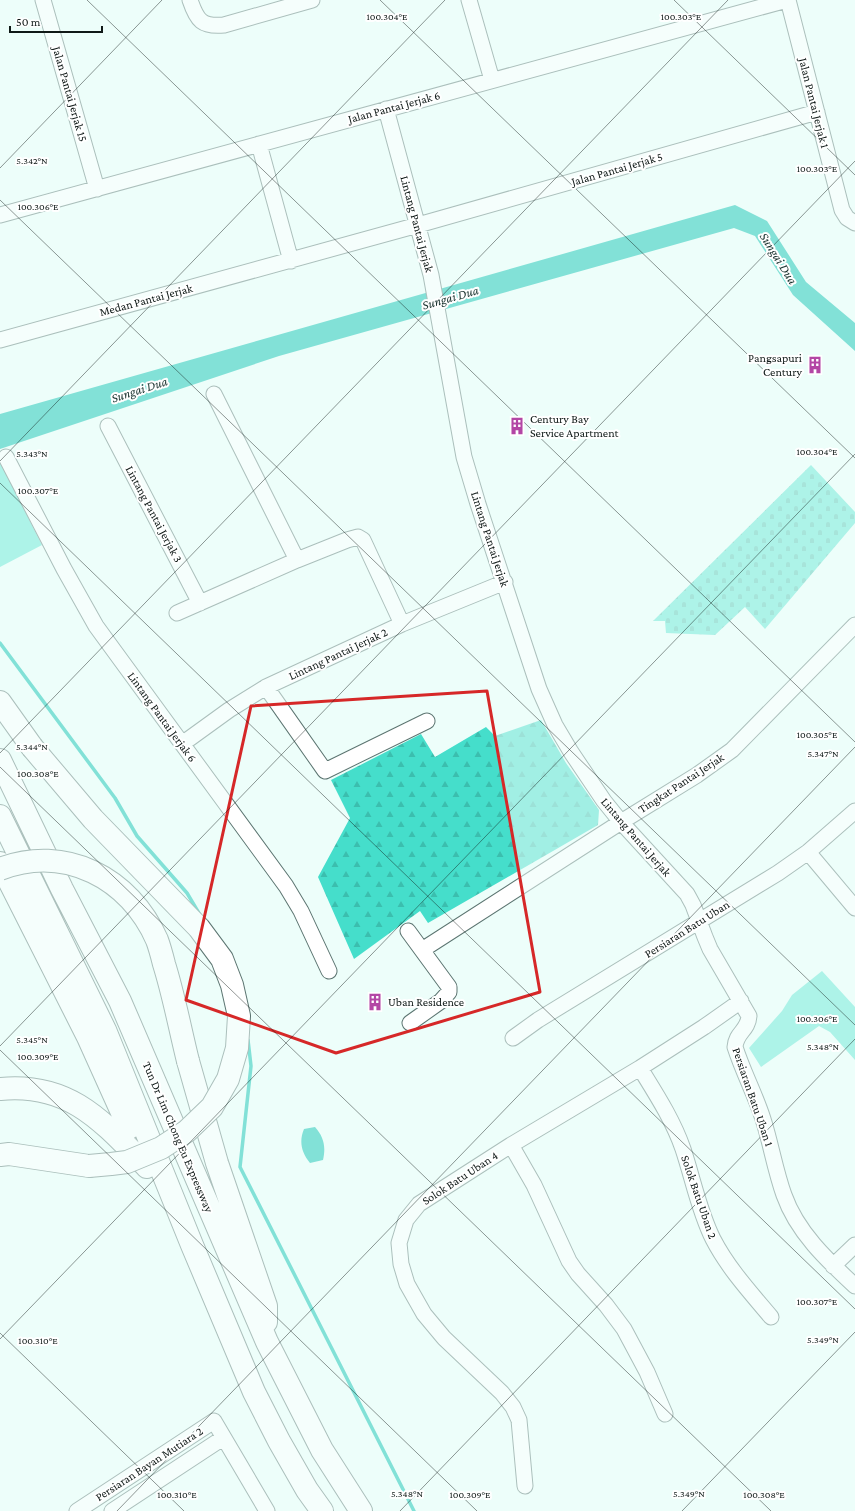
<svg xmlns="http://www.w3.org/2000/svg" width="855" height="1511" font-family="'Crimson Pro',serif">
	<defs>
		<pattern id="forest-firs" width="22" height="20" patternUnits="userSpaceOnUse"><rect width="22" height="20" fill="#45decb"/><path d="M5 1l3.5 6h-7zM16 11l3.5 6h-7z" fill="#3bbeae"/></pattern>
		<pattern id="cemetery-stones" width="16" height="16" patternUnits="userSpaceOnUse"><rect width="16" height="16" fill="#60e6d3"/><path d="M2 7V4a2 2 0 0 1 4 0v3zM10 15v-3a2 2 0 0 1 4 0v3z" fill="#52c5b4"/></pattern>
	</defs>
	<rect width="100%" height="100%" fill="#edfefa"/>
	<!-- grass -->
	<path fill="#60e6d3" d="M0,461L42,545L0,567Z
		M822,971L855,1007V1060L830,1032L819,1026L761,1067L749,1048L782,1011L792,995Z"/>
	<!-- forest -->
	<path fill="url(#forest-firs)" d="M541,720L566,763L599,810L598,825L428,923L420,911L354,959L318,877L350,818L331,780L421,734L435,757L486,727L495,736Z"/>
	<!-- cemetery -->
	<path fill="url(#cemetery-stones)" d="M811,465L855,512V523L765,629L745,607L715,635L666,633L665,621H653Z"/>
	<!-- water -->
	<path fill="#00bfad" d="M735,205L767,221L806,282L855,323V351L793,295L755,236L734,228L279,356L0,449V414Z
		M315,1127C324,1137 326,1147 323,1160L310,1163C301,1152 299,1141 304,1129Z"/>
	<g fill="none" stroke-linecap="round" stroke-linejoin="round">
		<!-- stream -->
		<path stroke="#00bfad" stroke-width="3.5" d="M0,643L115,798L137,836L187,893L200,915
			M248,1040L251,1066L240,1167L414,1511"/>
		<!-- minor casing -->
		<g stroke="#5c7571" stroke-width="17">
			<path id="minor" d="M43,0L97,189
				M190,0C197,21 202,27 224,25L312,0
				M469,0L492,80
				M788,0L842,210L847,218L855,223
				M386,109L431,275L464,457L478,504L539,689L555,725L571,752L604,801L621,822L687,894L693,905L705,937L710,949L749,1016C748,1031 736,1032 735,1047C743,1072 755,1094 763,1119C771,1144 775,1170 784,1195C797,1232 827,1260 855,1286
				M259,144L291,261
				M0,215L787,0
				M0,340L418,225L817,112
				M214,394L297,560
				M108,426L200,603
				M6,457L64,569L96,626L286,886L301,911L329,971
				M177,613L297,560L347,540L358,537L363,540L402,624
				M266,687L325,771L427,721
				M182,744L229,710L266,687L402,624L505,582
				M808,852L855,908
				M408,931L449,987V992L441,1001L410,1023
				M422,950L621,822L697,775L732,750L855,625
				M513,1038L538,1020L778,873L808,852L855,811
				M640,1068C656,1094 673,1120 683,1149C693,1179 699,1211 713,1239C728,1268 750,1292 771,1317
				M511,1145L534,1185L569,1261L578,1274L606,1305L624,1329L647,1372L665,1414
				M833,1266L855,1245
				M525,1486L519,1420L513,1407L502,1393L444,1338L424,1314L407,1284L401,1264L399,1243L406,1220L419,1204L511,1145L640,1068L704,1027L741,1001
				M77,1511L214,1421L267,1511
				M112,1511L223,1438"/>
		</g>
		<!-- trunk casing -->
		<g stroke="#5c7571" stroke-width="24">
			<path id="trunk" d="M0,702L32,747
				M0,760L62,889L120,1001L267,1342L322,1450L361,1511
				M0,816L105,1030L192,1245L254,1392L279,1441L307,1490L322,1511
				M0,863L88,1037L129,1128
				M188,1061L217,1163L266,1306V1322
				M0,1089C70,1082 103,1122 147,1167
				M0,1155L9,1154L89,1166"/>
		</g>
		<!-- minor -->
		<use href="#minor" stroke="#fff" stroke-width="15"/>
		<!-- trunk -->
		<use href="#trunk" stroke="#fff" stroke-width="22"/>
		<!-- trunk-bridge casing -->
		<g stroke="#5c7571" stroke-width="24" stroke-linecap="butt">
			<path id="trunk-bridge" d="M32,747L93,819L199,928L222,959L232,985L239,1016L237,1048L228,1079L212,1107L187,1131L161,1148L127,1162L111,1164L89,1166
				M0,869C65,844 130,878 157,940C160,948 162,956 164,964C174,996 180,1029 188,1061"/>
		</g>
		<!-- trunk-bridge -->
		<use href="#trunk-bridge" stroke="#fff" stroke-width="22"/>
	</g>
	<!-- marked area -->
	<path d="M0 0H855V1511H0ZM487,691L540,992L336,1053L186,1000L251,706Z" fill="#edfefa" fill-opacity=".55" fill-rule="evenodd"/>
	<path fill="none" stroke="#d62828" stroke-width="3" stroke-linejoin="round" d="M487,691L540,992L336,1053L186,1000L251,706Z"/>
	<!-- ticks -->
	<path fill="none" stroke="#0f1917" stroke-width="1" stroke-opacity="0.45" d="M87,0L855,742M380,0L855,458M674,0L855,175M0,168L162,0M0,200L855,1025M0,461L445,0M0,483L855,1309M0,753L728,0M0,767L771,1511M0,1046L855,161M0,1050L477,1511M0,1333L184,1511M0,1339L855,454M117,1511L855,747M400,1511L855,1039M682,1511L855,1332"/>
	<!-- icons -->
	<defs>
		<g id="building-bare" transform="scale(1.38)"><path d="M-4-6H4V6H1V3H-1V6H-4ZM-2.5-4.3h1.7v1.8h-1.7ZM.8-4.3h1.7v1.8H.8ZM-2.5-1h1.7V.8h-1.7ZM.8-1h1.7V.8H.8Z" fill="#b346a5" stroke="#fff" stroke-width="2.5" paint-order="stroke"/></g>
	</defs>
	<g fill-rule="evenodd">
		<use href="#building-bare" x="815" y="365"/>
		<use href="#building-bare" x="517" y="426"/>
		<use href="#building-bare" x="375" y="1002"/>
	</g>
	<g text-anchor="middle" stroke-width="4" stroke-linejoin="round" paint-order="stroke">
		<!-- street labels -->
		<g font-size="12" fill="#0f1917" stroke="#fff">
			<text transform="translate(70 94) rotate(74)" y="4">Jalan Pantai Jerjak 15</text>
			<text transform="translate(814 103) rotate(76)" y="4">Jalan Pantai Jerjak 1</text>
			<text transform="translate(394 107) rotate(-15)" y="4">Jalan Pantai Jerjak 6</text>
			<text transform="translate(617 169) rotate(-16)" y="4">Jalan Pantai Jerjak 5</text>
			<text transform="translate(417 224) rotate(75)" y="4">Lintang Pantai Jerjak</text>
			<text transform="translate(146 300) rotate(-15)" y="4">Medan Pantai Jerjak</text>
			<text transform="translate(154 514) rotate(62)" y="4">Lintang Pantai Jerjak 3</text>
			<text transform="translate(490 539) rotate(72)" y="4">Lintang Pantai Jerjak</text>
			<text transform="translate(338 654) rotate(-25)" y="4">Lintang Pantai Jerjak 2</text>
			<text transform="translate(162 717) rotate(54)" y="4">Lintang Pantai Jerjak 6</text>
			<text transform="translate(681 783) rotate(-33)" y="4">Tingkat Pantai Jerjak</text>
			<text transform="translate(636 837) rotate(49)" y="4">Lintang Pantai Jerjak</text>
			<text transform="translate(687 929) rotate(-32)" y="4">Persiaran Batu Uban</text>
			<text transform="translate(753 1097) rotate(71)" y="4">Persiaran Batu Uban 1</text>
			<text transform="translate(178 1137) rotate(67)" y="4">Tun Dr Lim Chong Eu Expressway</text>
			<text transform="translate(460 1178) rotate(-33)" y="4">Solok Batu Uban 4</text>
			<text transform="translate(699 1197) rotate(71)" y="4">Solok Batu Uban 2</text>
			<text transform="translate(149 1464) rotate(-33)" y="4">Persiaran Bayan Mutiara 2</text>
		</g>
		<!-- poi labels -->
		<g font-size="12" fill="#0f1917" stroke="#fff" text-anchor="start">
			<text x="802" y="362" text-anchor="end">Pangsapuri<tspan x="802" dy="14">Century</tspan></text>
			<text x="530" y="423">Century Bay<tspan x="530" dy="14">Service Apartment</tspan></text>
			<text x="388" y="1006">Uban Residence</text>
		</g>
		<!-- water labels -->
		<g font-size="13" font-style="italic" fill="#17302c" stroke="#fff">
			<text transform="translate(779 258) rotate(58)" y="5">Sungai Dua</text>
			<text transform="translate(450 297) rotate(-16)" y="5">Sungai Dua</text>
			<text transform="translate(139 389) rotate(-18)" y="5">Sungai Dua</text>
		</g>
	</g>
	<g font-size="10" text-anchor="middle" fill="#0f1917" stroke="#fff" stroke-width="4" stroke-linejoin="round" paint-order="stroke">
		<text x="387" y="20">100.304°E</text>
		<text x="681" y="20">100.303°E</text>
		<text x="32" y="164">5.342°N</text>
		<text x="817" y="172">100.303°E</text>
		<text x="38" y="210">100.306°E</text>
		<text x="817" y="455">100.304°E</text>
		<text x="32" y="457">5.343°N</text>
		<text x="38" y="494">100.307°E</text>
		<text x="817" y="738">100.305°E</text>
		<text x="32" y="750">5.344°N</text>
		<text x="823" y="757">5.347°N</text>
		<text x="38" y="777">100.308°E</text>
		<text x="817" y="1022">100.306°E</text>
		<text x="32" y="1043">5.345°N</text>
		<text x="823" y="1050">5.348°N</text>
		<text x="38" y="1060">100.309°E</text>
		<text x="817" y="1305">100.307°E</text>
		<text x="823" y="1343">5.349°N</text>
		<text x="38" y="1344">100.310°E</text>
		<text x="407" y="1497">5.348°N</text>
		<text x="689" y="1497">5.349°N</text>
		<text x="177" y="1498">100.310°E</text>
		<text x="470" y="1498">100.309°E</text>
		<text x="764" y="1498">100.308°E</text>
	</g>
	<!-- scale -->
	<path d="M10 26v6h92v-6" fill="none" stroke="#0f1917" stroke-width="2"/>
	<text x="16" y="26" font-size="12" fill="#0f1917" stroke="#ffffff" stroke-width="3" paint-order="stroke">50 m</text>
</svg>
